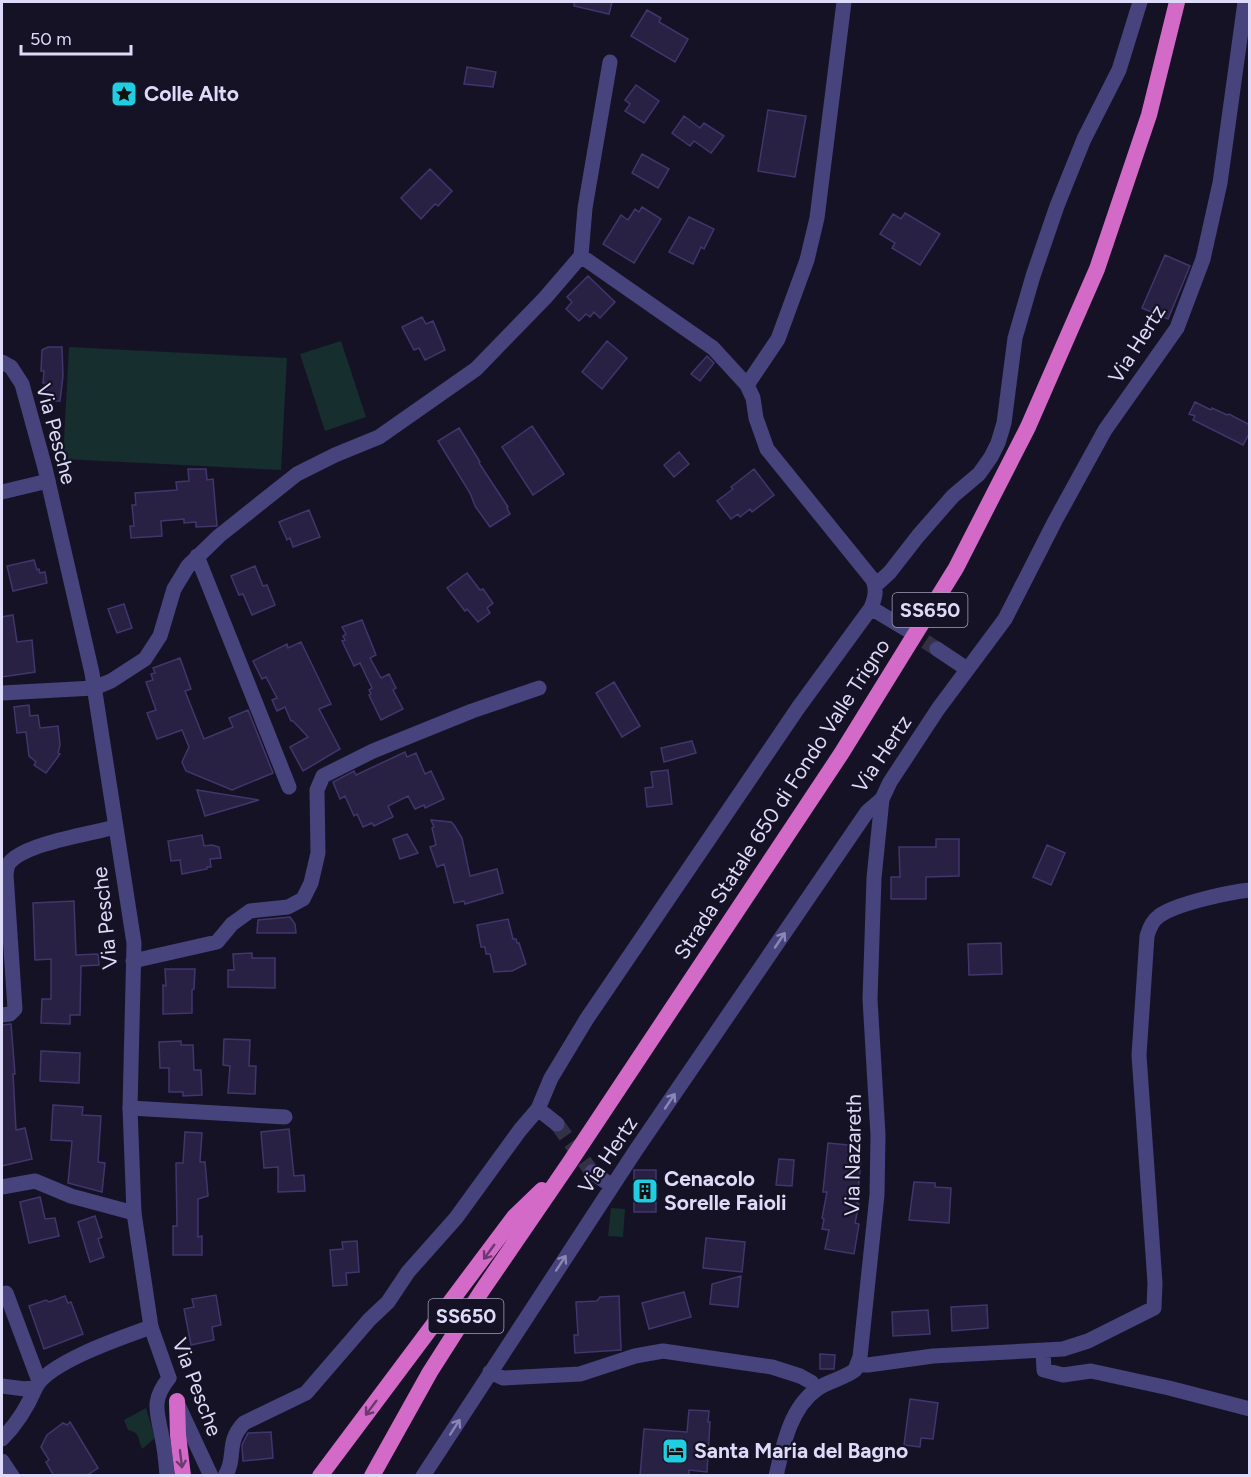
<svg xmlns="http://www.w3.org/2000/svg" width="1251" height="1477" font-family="Figtree,sans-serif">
	<rect width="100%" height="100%" fill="#161225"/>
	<!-- green -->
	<path fill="#162e2d" d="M341,341L366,417L325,431L300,354Z
		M69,347L287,358L281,470L63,459Z
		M611,1208L625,1209L623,1237L608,1236Z
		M146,1408L155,1438L142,1449C138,1439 140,1432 128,1430L124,1420Z"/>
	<!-- building -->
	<path fill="#282143" stroke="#41366c" stroke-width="1.5" d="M574,2H612L609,14L574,6Z
		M647,10L661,18L659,22L688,39L675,62L631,36Z
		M467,67L496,72L493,87L464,84Z
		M636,85L659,101L644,123L625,111L630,104L625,100Z
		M768,110L806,116L795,177L758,171Z
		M684,116L700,128L704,123L724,136L711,153L694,141L690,146L672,133Z
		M642,154L669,169L658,188L632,173Z
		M430,169L452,191L438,206L435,204L421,219L401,198Z
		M642,207L661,219L634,263L603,244L621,215L628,220L635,209L639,212Z
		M905,213L940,234L920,265L892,248L895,243L880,234L893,214L901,219Z
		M689,217L714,229L704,249L701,247L693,264L669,252Z
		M1165,255L1190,266L1168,319L1142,308Z
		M588,276L615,302L600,318L594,312L590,317L586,314L579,321L566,309L572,302L567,297Z
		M422,317L426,324L433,321L445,350L425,360L419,348L414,350L402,327Z
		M607,341L627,358L602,389L582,372Z
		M48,347H62L63,376L60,401H46L47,383H43L44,371H41L42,350Z
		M707,356L714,363L700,381L691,374Z
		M1195,402L1211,410L1212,408L1227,415L1229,414L1250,425V432L1243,445L1193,420L1195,416L1189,414Z
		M532,426L564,474L533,495L502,447Z
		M459,428L480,462L479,463L508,507L507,508L510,514L490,527L475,506L470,493L438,441Z
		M679,452L689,464L674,477L664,465Z
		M188,469H206L207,480L213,479L217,526L196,527V522L184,523V519L161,521L162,536L131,538L130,526H134L132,505H136L135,493L177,490L176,482L189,481Z
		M754,469L774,495L752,512L750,509L740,517L738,514L731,519L717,501L733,489L731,487Z
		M309,510L320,537L293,547L290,538L287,540L279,522Z
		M34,560L37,570L39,569L40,573L45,572L47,583L13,591L7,566Z
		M255,566L263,586L267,585L275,605L252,615L243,594L239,595L231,576Z
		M467,573L480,590L483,589L493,603L487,608L490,613L478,622L467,609L465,611L447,588Z
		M124,604L132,628L117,633L108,609Z
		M13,615L17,642L32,640L35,672L2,677V617Z
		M362,620L376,655L370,658L381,678L389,674L396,688L393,690L403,709L381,720L369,695L371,694L369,690L372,688L360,663L354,666L342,641L345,640L343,636L346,634L342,627Z
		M301,642L331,704L319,709L340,749L303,771L290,747L308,737L293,721H291L285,707L277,711L272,700L277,698L266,677L262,679L253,661L287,644L288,648Z
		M180,658L191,689L185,691L204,739L233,727L229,718L248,710L273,773L232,790L186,771L182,762L189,747L182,730L157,739L147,713L156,710L146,682L153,680L151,674L155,673L153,668Z
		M614,682L640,726L622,737L596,693Z
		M29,705L30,716L38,715L40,728L58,726L60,745L58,753L60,754L46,773L34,765L36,762L29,756L26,732L17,733L14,707Z
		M692,741L696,753L664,762L661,748Z
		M405,752L407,757L416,753L425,774L431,771L444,799L425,808L424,805L415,809L408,796L388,806L393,817L374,826L372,823L363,827L357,814L354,816L345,796L340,799L333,782L354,771L356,775Z
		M668,770L672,804L647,807L645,788L653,787L651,772Z
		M197,790L259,800L205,816Z
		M431,820L451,822L454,825L462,838L470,876L497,869L503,893L465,904L464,901L454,903L444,864L437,867L430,847L436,845L432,828L434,827Z
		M407,834L418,853L400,859L393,839Z
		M202,835L204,846L212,845L219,847L221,858L210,859L211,867H207V869L182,874L180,860L171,861L168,841Z
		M936,839H959V876L926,877V899H891V877H900L899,847H936Z
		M1047,845L1065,853L1051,885L1033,877Z
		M74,901L76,955L98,954L99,965L81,966L80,1015H70V1024L41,1023L42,999H51V959L35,960L33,903Z
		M290,917L295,924L296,933H257L258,920Z
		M508,919L513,939H516L517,943H519L526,964L512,971L494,972L490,954H486L485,947H481L477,925Z
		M1001,943L1002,974L969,975L968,944Z
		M252,953V958H275V988L228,987V970H234L233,954Z
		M165,969H195L194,989L192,990V1013L163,1014V985L166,986Z
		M11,1024L15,1074H13L16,1130L25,1128L32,1159L2,1166V1025Z
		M224,1039L250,1040L249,1066H256L255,1094L228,1093L230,1066L223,1065Z
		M181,1041V1045H193L194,1070H201L202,1095L183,1096V1092H169V1068H160L159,1042Z
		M41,1051L80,1053L79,1083L40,1081Z
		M53,1105L83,1107L82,1115L101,1116L98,1162L105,1163L102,1192L68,1183L72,1141L51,1140Z
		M289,1129L294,1176L304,1175L305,1191L278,1192V1167L264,1168L261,1132Z
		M185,1132L202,1133L200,1162H205L208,1196L198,1199V1237L202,1236V1255H173V1226H177L176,1163H183Z
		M828,1143L858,1146L857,1160H861L857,1203L859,1204L855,1223L859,1224L854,1254L825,1249L829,1230L822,1229L824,1219L822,1218L827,1192H823Z
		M779,1159L794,1160L792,1186L776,1185Z
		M634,1170H656V1212H634Z
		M914,1182L935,1183V1187L951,1188L949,1223L909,1220Z
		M40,1197L45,1219L55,1218L59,1236L29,1243L20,1202Z
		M95,1216L102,1237L98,1239L104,1257L90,1262L78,1222Z
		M706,1238L745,1242L742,1272L703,1268Z
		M357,1241L359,1272L346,1273L347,1285L333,1286L330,1250L343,1249L342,1242Z
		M741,1276L738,1307L710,1304L712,1284Z
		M684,1292L691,1317L649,1329L642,1303Z
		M216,1295L221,1325L212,1327L214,1340L191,1345L184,1309L194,1307L192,1299Z
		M65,1296L68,1303L71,1302L83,1334L44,1349L29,1306L46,1300L49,1302Z
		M619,1296L621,1350L575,1353L574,1335H578L576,1302L597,1301L600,1297Z
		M987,1305L988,1328L952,1331L951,1307Z
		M928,1310L930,1334L893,1336L892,1312Z
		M820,1354L835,1355L834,1369H820Z
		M910,1399L938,1403L933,1439L921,1438L920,1447L904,1445Z
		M689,1410L709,1411L708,1422H710L707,1472L689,1470V1476H640L644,1429L687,1432Z
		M70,1422L98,1468L86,1476H54L46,1462L49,1460L41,1447L47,1435L63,1423L67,1425Z
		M271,1432L273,1458L243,1461L242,1445L248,1433Z"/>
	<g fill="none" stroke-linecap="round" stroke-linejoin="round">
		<!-- minor-tunnel -->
		<path stroke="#343045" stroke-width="15" stroke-dasharray="15 8" stroke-linecap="butt" d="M906,629L937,649
			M557,1124L592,1172"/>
		<!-- minor -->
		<path stroke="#46437d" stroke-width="15" d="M581,256L585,208L610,62
			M747,385L778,339L807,260L817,218L844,2
			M2,492L48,481
			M197,556L289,787
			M875,586L890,572L918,536L953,496L979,474L991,457L998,443L1004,423L1015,338L1033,276L1057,206L1084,139L1119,70L1140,2
			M937,649L967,669
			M2,693L94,688L111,681L145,659L160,636L174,589L188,566L219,536L297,474L335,455L379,437L476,369L545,298L581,256L713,348L747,385L753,398L756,418L767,449L873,580C877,590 875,598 871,608L906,629
			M133,961L217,942L232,924L250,911L288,907L303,899L311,883L318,853L317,790L323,776L373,751L472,711L539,688
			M2,1015L10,1014L15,1009L6,874C7,869 7,864 11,861C28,843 90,834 115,827
			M130,1108L285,1117
			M538,1109L557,1124
			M592,1172L612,1186
			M2,1187L35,1181L71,1196L134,1213
			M6,1293L39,1381
			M1043,1351L1044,1370L1063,1375L1091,1371L1169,1388L1250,1409
			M857,1365H868L933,1356L1063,1349L1088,1341L1154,1308L1155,1283L1139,1055L1147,936C1149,929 1152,921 1159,916C1175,904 1229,892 1250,890
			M490,1372L503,1378L580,1374L635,1356L663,1351L772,1367L800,1376L811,1382L817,1389
			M2,1386L25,1389L36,1387C49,1362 123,1337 151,1327
			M2,1439C17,1424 27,1408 36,1387
			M2,1461L12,1476
			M167,1476C166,1463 165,1450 162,1437C157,1411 151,1401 169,1378
			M225,1476C237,1457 225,1443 244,1423L306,1393L369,1320L388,1302L408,1272L456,1218L520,1130L538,1109L551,1078L586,1020L798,708L871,608
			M423,1476L636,1150L867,812L882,799"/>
		<!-- tertiary -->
		<path stroke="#46437d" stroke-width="15" d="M2,362L11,367L22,384L45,468L92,673L134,943L130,1108L134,1213L151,1327L169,1378
			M178,1405L211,1476
			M776,1476C783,1446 790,1408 817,1389C828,1381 843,1379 855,1370L860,1357L877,1195L878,1135L870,999L874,878L882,799L890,782L938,709L1005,619L1055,521L1105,430L1177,328L1203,259L1220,183L1245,2"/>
		<!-- trunk -->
		<path stroke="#d46ac8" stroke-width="16" d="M177,1401L178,1435L183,1476
			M320,1476L514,1217L542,1190
			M372,1476L430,1372L481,1292L570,1162L841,754L956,568L1028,427L1097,269L1149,115L1177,2"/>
	</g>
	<!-- one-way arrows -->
	<defs><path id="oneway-shaft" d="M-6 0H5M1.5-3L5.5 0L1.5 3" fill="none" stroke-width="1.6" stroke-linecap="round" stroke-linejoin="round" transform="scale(1.5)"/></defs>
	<g stroke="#8a87b5">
		<use href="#oneway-shaft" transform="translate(780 940) rotate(-56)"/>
		<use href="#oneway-shaft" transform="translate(670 1101) rotate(-56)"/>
		<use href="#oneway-shaft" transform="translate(561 1263) rotate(-57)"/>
		<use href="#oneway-shaft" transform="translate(455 1427) rotate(-57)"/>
	</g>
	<g stroke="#6b3a6e">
		<use href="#oneway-shaft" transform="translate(489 1252) rotate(126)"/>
		<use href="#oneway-shaft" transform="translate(371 1408) rotate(127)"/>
		<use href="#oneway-shaft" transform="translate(181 1459) rotate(83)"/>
	</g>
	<!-- icons -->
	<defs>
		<g id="sight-square" transform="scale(1.35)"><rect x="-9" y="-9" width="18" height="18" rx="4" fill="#20cde1" stroke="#161225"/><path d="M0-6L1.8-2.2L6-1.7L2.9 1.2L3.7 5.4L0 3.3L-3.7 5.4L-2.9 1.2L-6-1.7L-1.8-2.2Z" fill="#111"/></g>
		<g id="building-square" transform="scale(1.35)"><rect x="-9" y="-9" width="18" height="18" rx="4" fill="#20cde1" stroke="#161225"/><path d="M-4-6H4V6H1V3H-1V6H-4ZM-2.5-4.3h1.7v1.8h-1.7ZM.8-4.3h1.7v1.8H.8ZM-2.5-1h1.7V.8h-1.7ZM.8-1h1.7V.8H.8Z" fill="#111"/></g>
		<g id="hotel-square" transform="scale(1.35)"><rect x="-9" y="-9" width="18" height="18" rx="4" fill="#20cde1" stroke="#161225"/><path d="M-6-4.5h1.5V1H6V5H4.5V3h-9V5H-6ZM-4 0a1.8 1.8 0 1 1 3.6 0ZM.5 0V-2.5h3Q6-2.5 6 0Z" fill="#111"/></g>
	</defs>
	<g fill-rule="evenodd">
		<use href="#sight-square" x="124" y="94"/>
		<use href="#building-square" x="645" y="1191"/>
		<use href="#hotel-square" x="675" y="1451"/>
	</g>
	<g text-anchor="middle" stroke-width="4.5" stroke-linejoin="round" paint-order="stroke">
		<!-- shield labels -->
		<g fill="#161225" stroke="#a29fba" stroke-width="1.5">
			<rect x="892.5" y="593" width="75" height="34" rx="4.5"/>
			<rect x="428.5" y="1299" width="75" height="34" rx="4.5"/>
		</g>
		<g font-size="20" font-weight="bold" fill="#dedbfa">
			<text x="930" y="617">SS650</text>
			<text x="466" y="1323">SS650</text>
		</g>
		<!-- poi labels -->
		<g font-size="21" font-weight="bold" fill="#dedbfa" stroke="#161225" text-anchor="start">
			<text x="144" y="101">Colle Alto</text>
			<text x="664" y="1186">Cenacolo<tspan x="664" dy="24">Sorelle Faioli</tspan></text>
			<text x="694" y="1458">Santa Maria del Bagno</text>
		</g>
		<!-- street labels -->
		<g font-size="21" fill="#dedbfa" stroke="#161225">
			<text transform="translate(1137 344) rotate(-58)" y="7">Via Hertz</text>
			<text transform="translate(56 434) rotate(75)" y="7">Via Pesche</text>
			<text transform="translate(882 754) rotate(-56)" y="7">Via Hertz</text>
			<text transform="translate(782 799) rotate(-57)" y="7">Strada Statale 650 di Fondo Valle Trigno</text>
			<text transform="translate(105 918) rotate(-96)" y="7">Via Pesche</text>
			<text transform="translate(608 1155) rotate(-56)" y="7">Via Hertz</text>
			<text transform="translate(853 1155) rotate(-89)" y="7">Via Nazareth</text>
			<text transform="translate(197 1387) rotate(69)" y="7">Via Pesche</text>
		</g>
	</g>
	<!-- border -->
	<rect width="1251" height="1477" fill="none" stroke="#dedbfa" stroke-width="6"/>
	<!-- scale -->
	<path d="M21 45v9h110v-9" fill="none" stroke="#dedbfa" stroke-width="3"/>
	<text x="30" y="45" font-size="18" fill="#dedbfa" stroke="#161225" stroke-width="4.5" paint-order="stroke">50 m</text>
</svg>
